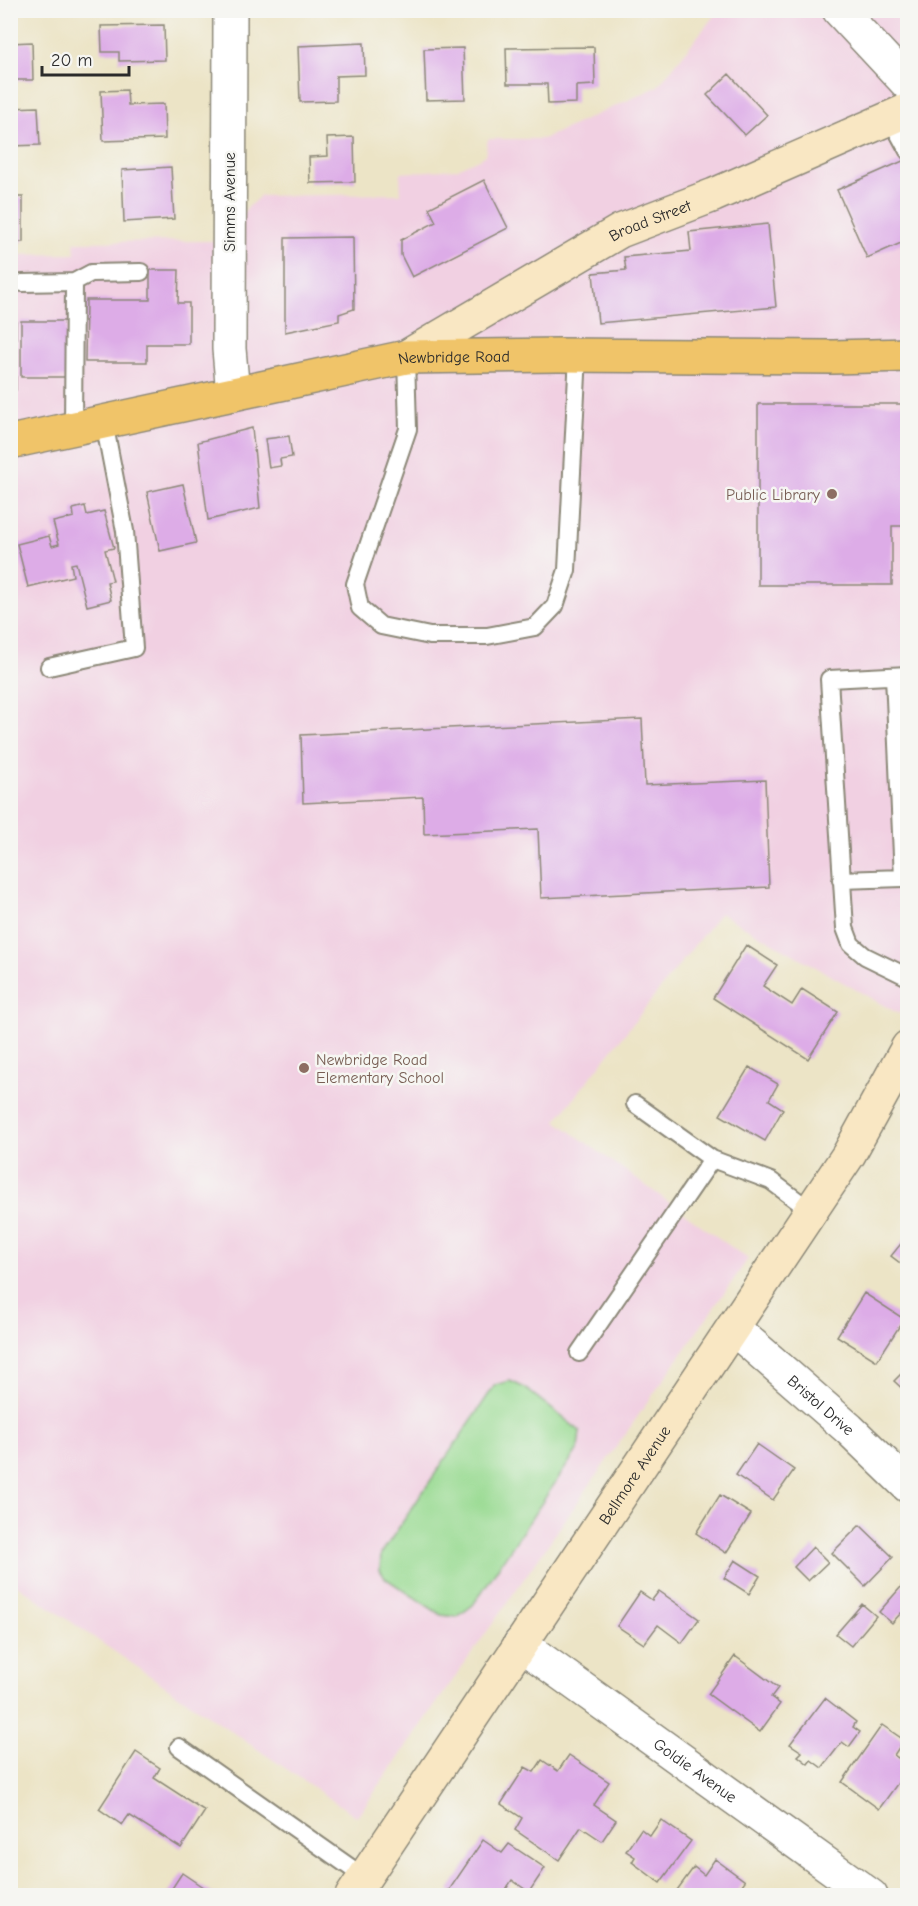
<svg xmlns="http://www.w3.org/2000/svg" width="918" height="1906" font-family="'Comic Neue',sans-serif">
	<rect width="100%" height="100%" fill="#f6f6f2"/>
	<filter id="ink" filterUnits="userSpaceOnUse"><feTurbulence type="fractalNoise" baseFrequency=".0167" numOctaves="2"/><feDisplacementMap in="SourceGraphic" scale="12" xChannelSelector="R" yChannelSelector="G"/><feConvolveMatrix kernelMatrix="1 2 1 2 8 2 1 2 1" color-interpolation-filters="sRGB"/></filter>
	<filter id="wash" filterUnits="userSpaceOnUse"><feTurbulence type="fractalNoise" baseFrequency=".008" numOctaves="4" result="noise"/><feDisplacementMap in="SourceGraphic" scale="24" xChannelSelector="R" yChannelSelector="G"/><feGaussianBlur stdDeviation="1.35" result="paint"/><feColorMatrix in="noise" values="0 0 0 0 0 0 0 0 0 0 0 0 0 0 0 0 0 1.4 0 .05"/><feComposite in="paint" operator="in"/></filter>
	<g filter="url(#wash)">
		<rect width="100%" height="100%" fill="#ece4c6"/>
		<!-- built -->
		<path fill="#f1d0e2" d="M718,11H907V998L899,1014L720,913L556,1121L748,1259L357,1817L11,1581L10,255L75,254L74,242L213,241L260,196L401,194L400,173L457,169L485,156L488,139H543L657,87Z"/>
		<!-- green -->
		<path fill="#98da91" stroke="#62825e" stroke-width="1.5" d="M510,1381L525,1388L580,1431L578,1449L473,1605L457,1617L441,1615L385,1578L380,1570L381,1554L495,1385Z"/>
		<g id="blocks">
			<!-- building -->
			<path fill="#ddace7" d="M164,25L165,60L119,61V52H102L101,26Z
				M32,42L33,80H10V43Z
				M364,43L365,75L336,76V101L300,102L298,46Z
				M594,47L595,85L576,86V103L548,104L547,84H507L506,48Z
				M463,48L465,99L426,100L424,49Z
				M729,74L767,115L745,135L707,95Z
				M127,90L128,105L164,104L165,139L103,141L101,91Z
				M38,107L40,145L10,146V108Z
				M354,137L355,182L310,183L309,157L328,156L327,138Z
				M905,160L908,167V240L867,258L837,190Z
				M171,167L174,219L124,222L122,170Z
				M484,180L508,228L412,277L401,255V240L436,222L429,208Z
				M10,197H23V242H10Z
				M768,224L776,307L598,323L593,273L626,270L624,257L691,251L689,232Z
				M353,237L354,309L339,314V321L285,332V238Z
				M150,270H179L178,303H189V344H147V362H85L86,300H150Z
				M10,321H16V390H10Z
				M21,321H66L67,377H21Z
				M758,404H908V490L904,498V526H892V585H758Z
				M252,428L260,508L208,520L198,442Z
				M289,436L292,457L280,459L281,466L269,468L265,439Z
				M183,484L196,543L160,551L147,492Z
				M85,506L87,515L104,511L114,548L105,550L113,581L107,582L111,600L87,606L76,563L71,564L73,576L28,587L17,544L49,536L52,546L59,544L53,522L74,517L73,509Z
				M642,719L645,785L765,780L769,887L541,898L538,829L424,834L423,797L303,803L301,735Z
				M746,945L777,965L763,986L792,1005L802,989L838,1012L808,1059L713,998Z
				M749,1067L778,1084L769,1100L783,1109L765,1141L720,1115Z
				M908,1235V1269L891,1256Z
				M864,1293L904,1319L877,1361L837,1336Z
				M908,1367V1394L894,1381Z
				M757,1444L794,1470L773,1500L736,1475Z
				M720,1495L751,1514L726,1553L696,1533Z
				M860,1525L893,1557L865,1586L832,1553Z
				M813,1547L828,1562L808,1581L794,1567Z
				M735,1560L760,1576L749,1594L724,1578Z
				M908,1579V1618L901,1613L892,1623L879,1612Z
				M659,1591L699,1619L682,1643L658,1625L644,1644L617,1626L640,1592L652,1600Z
				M862,1604L876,1616L851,1646L836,1634Z
				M735,1656L778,1688L771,1697L780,1704L760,1732L708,1694Z
				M825,1698L856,1722L853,1727L860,1732L849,1747L842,1742L822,1768L811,1760L808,1764L798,1756L802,1752L790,1744Z
				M882,1725L904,1740L894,1755L908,1765V1769L879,1809L842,1782Z
				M136,1752L160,1768L154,1778L205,1811L181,1848L129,1815L122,1825L99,1809Z
				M569,1755L609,1782L594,1805L616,1820L602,1841L581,1827L559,1860L515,1830L522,1818L501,1804L525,1767L534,1772L542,1760L558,1771Z
				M661,1820L691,1841L660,1883L632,1862L635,1857L626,1851L641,1829L650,1836Z
				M483,1840L502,1853L509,1844L545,1868L529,1892L512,1880L504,1892L510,1896H457L449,1890Z
				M715,1859L745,1881L734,1896H685L677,1890L694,1867L704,1875Z
				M182,1873L216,1896H167Z"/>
		</g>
	</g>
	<g filter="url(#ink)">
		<use href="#blocks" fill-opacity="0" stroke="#8c8878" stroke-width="1.5"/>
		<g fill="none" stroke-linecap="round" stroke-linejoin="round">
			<!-- lane casing -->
			<g stroke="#8c8878" stroke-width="20">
				<path id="lane" d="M890,118L908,151
					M22,283L74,282
					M406,357L408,429L355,584L360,608L381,626L430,636H487L535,627L555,606L567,570L578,355
					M73,429L74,282L91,273L141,272
					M49,667L134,648L125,531L104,422
					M908,675L829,679L845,928L851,944L865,956L908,977
					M894,676L903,878
					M841,880L903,878L907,869
					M635,1104L712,1159
					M579,1353L712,1159L771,1181L811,1211
					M179,1747L364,1877"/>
			</g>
			<!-- street casing -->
			<g stroke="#8c8878" stroke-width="36">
				<g id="street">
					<path d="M230,10L229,349L233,394"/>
					<path d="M839,10L908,84"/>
					<path id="s1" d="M733,1328L849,1429L908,1486"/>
					<path id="s2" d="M520,1644L871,1896"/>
				</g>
			</g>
			<!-- secondary casing -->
			<g stroke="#8c8878" stroke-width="36">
				<g id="secondary">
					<path id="s3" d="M406,357L620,231L714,195L908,110"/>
					<path id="s4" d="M352,1896L849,1154L908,1047"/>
				</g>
			</g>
			<!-- primary casing -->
			<g stroke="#8c8878" stroke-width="36">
				<g id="primary">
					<path id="s5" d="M10,442L406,357L558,355L833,357L908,355"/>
				</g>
			</g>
			<!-- lane -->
			<use href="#lane" stroke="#fff" stroke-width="16"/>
			<!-- street -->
			<use href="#street" stroke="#fff" stroke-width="33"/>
			<!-- secondary -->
			<use href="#secondary" stroke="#f9e7c3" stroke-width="33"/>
			<!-- primary -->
			<use href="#primary" stroke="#f0c469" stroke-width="33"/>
		</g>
	</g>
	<!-- markers -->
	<g fill="#8d6e63" stroke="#f6f6f2" stroke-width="2">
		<circle cx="832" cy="494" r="6"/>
		<circle cx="304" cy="1068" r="6"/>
	</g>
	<g text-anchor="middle" stroke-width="5" stroke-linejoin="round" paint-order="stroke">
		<!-- street labels -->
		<g font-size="16" fill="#2b2b2b" stroke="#f6f6f2">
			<text transform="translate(229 202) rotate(-90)" y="6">Simms Avenue</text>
			<text dy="6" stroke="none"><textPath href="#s3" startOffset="280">Broad Street</textPath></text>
			<text dy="6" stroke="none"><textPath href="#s5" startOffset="453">Newbridge Road</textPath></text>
			<text dy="6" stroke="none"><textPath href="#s1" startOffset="117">Bristol Drive</textPath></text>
			<text dy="6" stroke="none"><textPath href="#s4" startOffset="507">Bellmore Avenue</textPath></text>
			<text dy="6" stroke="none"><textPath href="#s2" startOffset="216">Goldie Avenue</textPath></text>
		</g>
		<!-- education labels -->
		<g font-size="16" fill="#785e54" stroke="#f6f6f2" text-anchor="end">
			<text x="820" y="500">Public Library</text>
			<text x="316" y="1065" text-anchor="start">Newbridge Road<tspan x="316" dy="18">Elementary School</tspan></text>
		</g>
	</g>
	<!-- margin -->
	<rect width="918" height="1906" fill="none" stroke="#f6f6f2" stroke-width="36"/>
	<!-- scale -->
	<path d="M42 66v9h87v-9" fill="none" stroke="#2b2b2b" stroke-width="3"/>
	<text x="51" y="66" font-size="18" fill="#2b2b2b" stroke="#f6f6f2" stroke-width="4.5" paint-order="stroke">20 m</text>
</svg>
